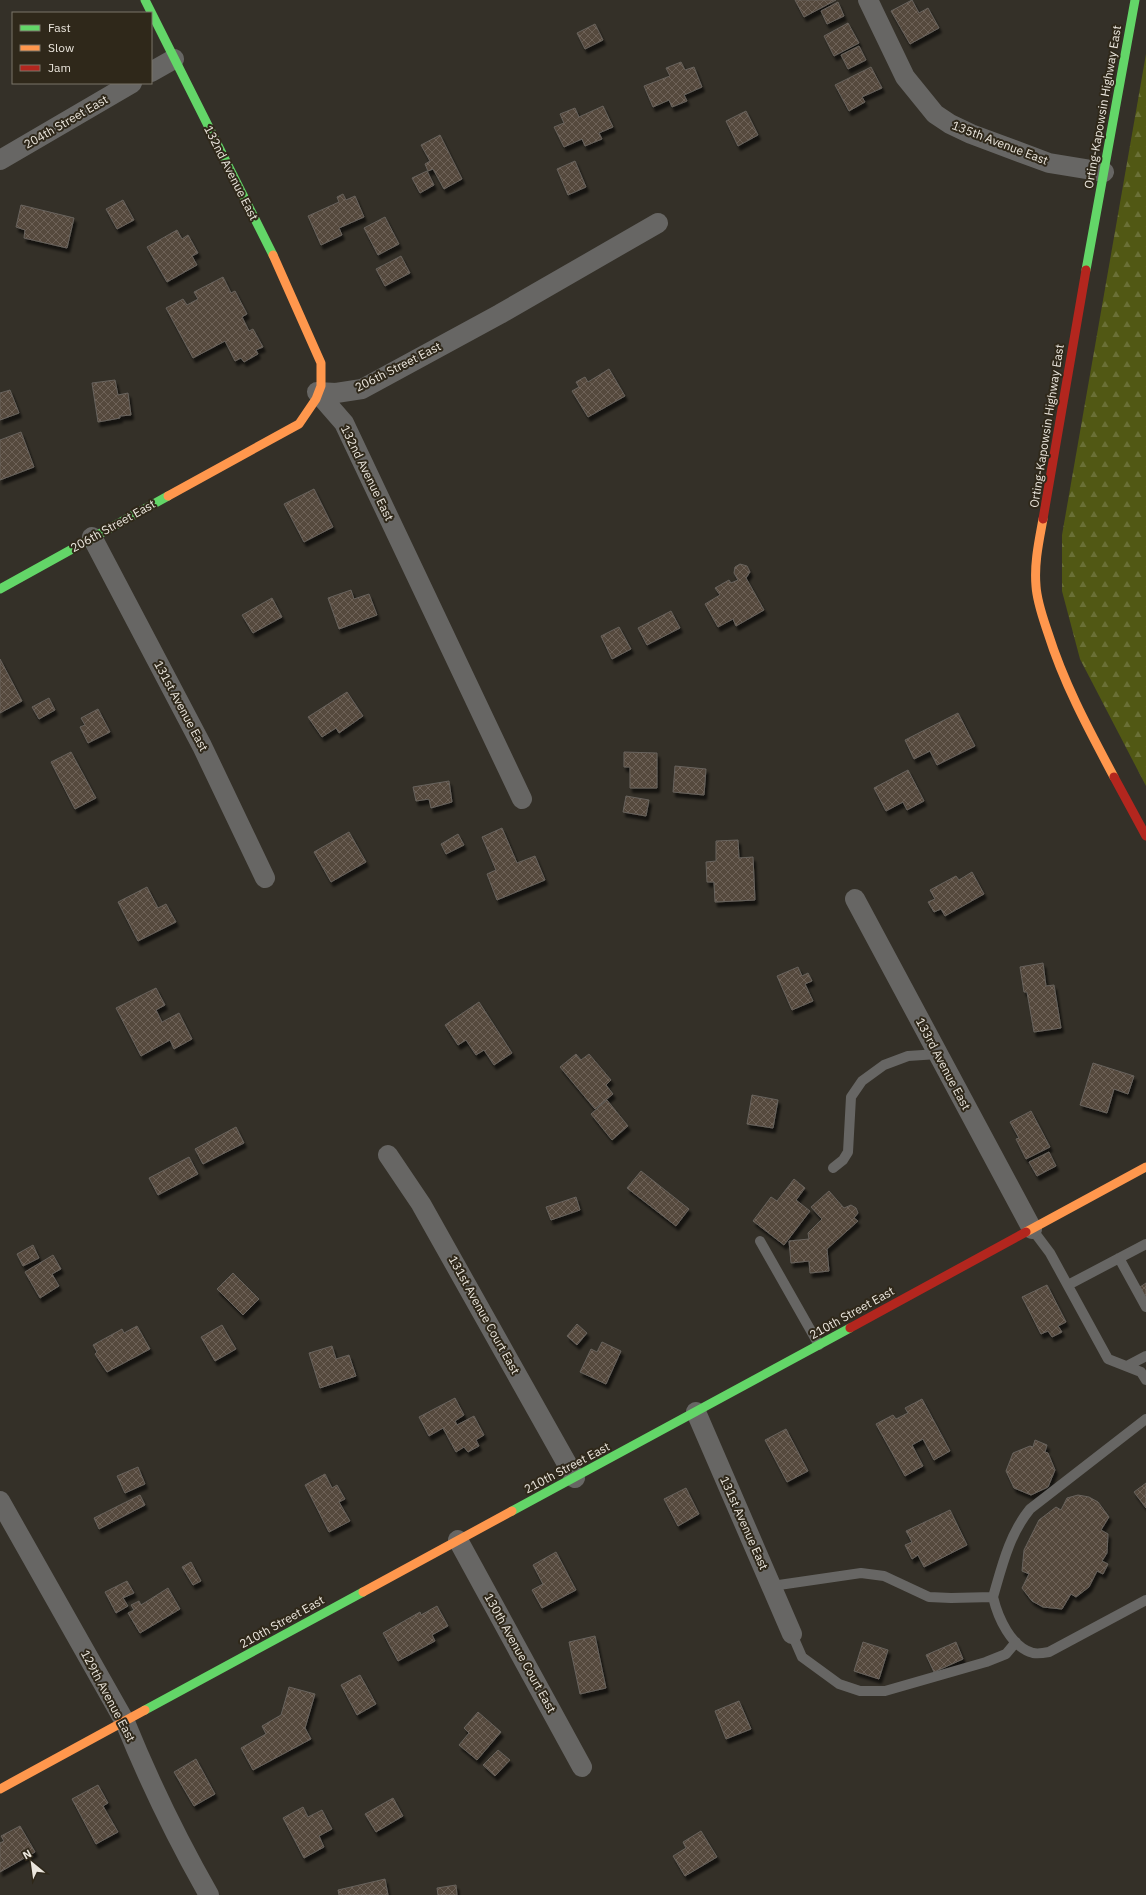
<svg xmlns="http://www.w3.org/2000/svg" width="1146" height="1895" font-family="'IBM Plex Sans',sans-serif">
	<defs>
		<pattern id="forest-firs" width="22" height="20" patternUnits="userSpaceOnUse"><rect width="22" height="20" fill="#515814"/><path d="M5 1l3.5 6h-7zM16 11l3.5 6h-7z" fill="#6a7036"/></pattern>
		<pattern id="building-cross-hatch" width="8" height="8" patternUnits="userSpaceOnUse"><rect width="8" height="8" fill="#55483d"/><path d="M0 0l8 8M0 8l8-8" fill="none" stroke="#6e6259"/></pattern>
		<filter id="shadow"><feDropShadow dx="2.5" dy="4.5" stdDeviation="1" flood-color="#0009"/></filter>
	</defs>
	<rect width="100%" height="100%" fill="#343028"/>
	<!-- forest -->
	<path fill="url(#forest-firs)" d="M1146,54V786L1080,659L1062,591V535Z"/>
	<!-- building -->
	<path fill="url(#building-cross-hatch)" stroke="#68635d" filter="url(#shadow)" d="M795,0H836L804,17Z
		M912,0L919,13L928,8L939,28L910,44L891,11Z
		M838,2L844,16L827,24L821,11Z
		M848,23L859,43L834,56L824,36Z
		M595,24L603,40L585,49L577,33Z
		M859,46L866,60L848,69L841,55Z
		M681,62L685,70L694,67L702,87L684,95L687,101L672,107L669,100L653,107L644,86L670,76L666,68Z
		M871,67L882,88L862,97L865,102L849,111L835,85Z
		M603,106L613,127L599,133L602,139L585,146L582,139L564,147L554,127L564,123L560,114L575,108L579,117Z
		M746,111L758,135L738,146L726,121Z
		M440,135L462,179L444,189L433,169L428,171L425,164L430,161L421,145Z
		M575,161L586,187L568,195L557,169Z
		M427,171L434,185L420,193L412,178Z
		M343,194L346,200L355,196L364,217L339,228L342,235L321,245L308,216L339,202L337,197Z
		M123,200L134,220L117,229L106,209Z
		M21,205L74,218L67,248L24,238L25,230L16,227Z
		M385,217L399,244L378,255L364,228Z
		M177,230L182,239L188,235L198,253L192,256L197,265L167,282L147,247Z
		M401,256L410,273L385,286L376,269Z
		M223,277L231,293L235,291L247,314L242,317L249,331L253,329L263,347L256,350L258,354L244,362L241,358L235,361L225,341L193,358L166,308L183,299L187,305L198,299L194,292Z
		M609,369L625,396L588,417L572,391L579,387L576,382L585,377L588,382Z
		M115,380L118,395L128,393L131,415L120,416V418L98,422L92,383Z
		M10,390L19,413L0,420V393Z
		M21,432L34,467L0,480V440Z
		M314,489L333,527L304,542L284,504Z
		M740,564L747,566L750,572L746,578L764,610L736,626L733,619L718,627L705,604L720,595L715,588L729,580L731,583L738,580L734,573L735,567Z
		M351,590L354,599L369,594L377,615L339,629L328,598Z
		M272,598L282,617L253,633L242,615Z
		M671,611L680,628L647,645L638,628Z
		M619,627L631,649L612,659L601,636Z
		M0,659L22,701L0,713Z
		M347,692L363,716L339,733L336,728L322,737L308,717Z
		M49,698L55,710L39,719L32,707Z
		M98,709L110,732L88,743L80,727L85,725L81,718Z
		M958,713L975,746L937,765L930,751L914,759L905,740Z
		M71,752L96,798L75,809L51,762Z
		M624,752L657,753V788H630V767H624Z
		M675,766L706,769L704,795L673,792Z
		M908,770L924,801L907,810L903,802L886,811L874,788Z
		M449,781L452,802L431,808L429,799L416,801L413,787Z
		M626,796L649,800L646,816L623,812Z
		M502,828L517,863L535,856L545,880L497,900L487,874L496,870L482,837Z
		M349,832L366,862L331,882L314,852Z
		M458,834L464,845L446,854L441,844Z
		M738,840L739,858L753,857L755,900L715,902L714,882H707L706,862L716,861V841Z
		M972,872L984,894L945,916L941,909L934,912L928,902L935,899L930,890L956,876L959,880Z
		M147,887L158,908L166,904L176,922L138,941L118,902Z
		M1043,963L1046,986L1054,985L1061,1028L1034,1032L1027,992H1024L1020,967Z
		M798,967L802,976L808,973L812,981L805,984L813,1001L792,1010L777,976Z
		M156,988L165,1005L156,1010L162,1022L179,1013L192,1039L174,1049L170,1040L141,1056L116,1008Z
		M479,1002L512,1053L494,1065L484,1050L476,1055L466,1040L458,1045L445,1025Z
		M576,1054L581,1060L589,1054L611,1080L606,1085L613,1094L595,1109L560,1067Z
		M1093,1063L1134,1076L1128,1094L1114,1089L1107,1113L1080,1105Z
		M752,1095L778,1100L773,1128L747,1124Z
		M607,1100L628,1126L612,1140L591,1114Z
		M1031,1111L1050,1147L1026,1159L1016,1139L1019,1138L1010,1122Z
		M236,1127L244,1143L203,1164L195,1149Z
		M1049,1152L1056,1166L1037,1176L1029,1162Z
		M189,1157L198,1174L158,1195L149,1178Z
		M641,1171L689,1209L676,1226L627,1188Z
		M794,1179L805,1188L796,1200L810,1211L784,1245L753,1221L771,1197L777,1201Z
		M829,1191L844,1208L851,1205L856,1208L858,1213L854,1218L858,1221L827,1249L829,1271L810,1273L809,1261L791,1263L789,1241L809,1239L808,1233L822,1219L811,1207Z
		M576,1197L580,1210L551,1220L546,1207Z
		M33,1245L39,1258L23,1266L17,1254Z
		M53,1255L61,1269L52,1274L59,1286L40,1298L25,1272Z
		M233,1273L259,1299L243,1315L217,1289Z
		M1146,1283V1298L1140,1287Z
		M1047,1285L1066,1322L1058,1326L1062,1332L1052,1337L1048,1331L1041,1334L1022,1297Z
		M577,1324L587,1333L577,1345L567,1336Z
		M222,1325L236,1349L215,1361L201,1337Z
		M137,1326L150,1349L107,1372L95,1354L97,1352L93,1345L122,1329L124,1333Z
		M602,1342L621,1351L606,1384L580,1372L591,1349L597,1352Z
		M332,1346L336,1359L349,1355L356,1376L320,1388L309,1353Z
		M455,1398L464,1415L455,1421L457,1425L474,1416L484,1435L476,1440L479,1446L468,1452L464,1447L456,1452L443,1428L429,1436L419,1417Z
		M922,1399L950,1451L934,1460L923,1439L912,1445L923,1466L905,1476L876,1424L893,1415L896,1419L908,1413L905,1408Z
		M786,1429L808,1471L787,1482L765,1440Z
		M1035,1440L1047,1445L1045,1452L1048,1453L1055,1470L1048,1487L1031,1495L1014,1488L1006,1471L1013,1453L1030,1446L1033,1447Z
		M138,1467L145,1484L125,1493L117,1476Z
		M325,1474L332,1488L337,1485L345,1499L339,1502L350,1521L329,1532L305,1485Z
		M1146,1483V1508L1134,1492Z
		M686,1488L699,1514L678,1526L664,1499Z
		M140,1495L145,1505L99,1529L94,1518Z
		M1078,1495L1089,1497L1098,1502L1109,1517L1101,1530L1108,1534L1107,1553L1102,1561L1108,1564L1103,1574L1097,1571L1089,1587L1076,1597L1071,1594L1062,1609L1043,1607L1032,1601L1022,1588L1029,1574L1022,1571L1024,1550L1039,1520L1056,1507L1061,1510L1067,1498Z
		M950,1510L967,1545L924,1567L918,1555L912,1559L905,1545L912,1542L906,1531Z
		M556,1552L576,1590L542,1608L532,1590L543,1584L533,1565Z
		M191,1562L201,1581L193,1585L182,1567Z
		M127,1581L134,1593L123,1598L128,1606L116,1613L105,1592Z
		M168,1588L180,1609L140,1633L128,1613L134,1610L131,1605L139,1601L141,1605Z
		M437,1606L448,1626L432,1635L435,1641L398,1661L383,1633L420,1612L421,1615Z
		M595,1636L606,1688L580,1694L569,1642Z
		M863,1642L888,1650L879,1679L854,1671Z
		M956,1642L963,1659L934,1672L926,1655Z
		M360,1675L376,1704L357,1715L341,1685Z
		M289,1687L315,1694L305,1728L311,1739L253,1770L241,1748L266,1734L262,1726L281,1715Z
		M739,1701L751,1729L726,1739L715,1711Z
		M478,1712L501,1732L477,1760L459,1745L469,1733L464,1728Z
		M498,1750L510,1760L495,1776L483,1765Z
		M196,1759L215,1794L194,1806L174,1772Z
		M98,1785L108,1803L103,1806L118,1832L96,1844L72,1799Z
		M393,1798L403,1816L376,1832L365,1814Z
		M303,1807L308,1817L322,1810L332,1829L319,1836L324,1847L304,1858L283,1818Z
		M20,1826L35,1852L0,1872V1843L4,1841L1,1836Z
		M701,1831L717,1857L685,1876L673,1856L686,1848L683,1842Z
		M385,1879L388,1895H339L338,1890Z
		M456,1885L457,1895H438L437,1888Z"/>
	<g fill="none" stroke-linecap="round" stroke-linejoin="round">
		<!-- lane -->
		<path stroke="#676664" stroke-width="10" d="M833,1168L843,1160L848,1152L851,1097L862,1081L884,1065L908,1056L938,1054
			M1032,1229L1050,1253L1108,1359L1141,1372L1146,1380
			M760,1241L819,1345
			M1119,1258L1146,1307
			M1068,1285L1146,1244
			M1127,1366L1146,1356
			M772,1586L861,1573L884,1576L929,1597L951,1598L993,1597C998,1618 1011,1647 1033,1653C1038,1654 1044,1653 1049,1652L1146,1600
			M993,1597C1002,1566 1009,1535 1030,1509L1146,1419
			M792,1634L802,1657L839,1684L860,1691H885L986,1662L1006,1654L1016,1642"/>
		<!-- street -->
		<path stroke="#676664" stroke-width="20" d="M868,0L905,77L935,114L950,124L971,134L1049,163L1104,172
			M151,72L174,59
			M0,160L132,83
			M317,392L344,423L522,799
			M317,392L336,393L362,389L500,314L658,223
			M92,537L202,746L265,878
			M855,899L1032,1229
			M388,1155L421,1204L575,1478
			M696,1412L792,1634
			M0,1501L125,1722C149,1781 177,1839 209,1895
			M458,1540L582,1767"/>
		<!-- fast -->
		<path stroke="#63d668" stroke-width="9" d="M145,0L273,255
			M1086,270L1135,0
			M0,589L168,496
			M512,1511L850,1328
			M145,1710L363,1592"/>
		<!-- slow -->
		<path stroke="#ff974d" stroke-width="9" d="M168,496L299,424L316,399L321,386V363L273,255
			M1043,519C1039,541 1034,563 1036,586C1037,602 1043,618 1048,633C1064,684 1089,730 1114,777
			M1026,1232L1146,1167
			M363,1592L512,1511
			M0,1789L145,1710"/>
		<!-- jam -->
		<path stroke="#b3261e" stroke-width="9" d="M1043,519L1086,270
			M1114,777L1146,836
			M850,1328L1026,1232"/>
	</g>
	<g text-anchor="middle" stroke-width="4" stroke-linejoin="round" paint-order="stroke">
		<!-- street labels -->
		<g font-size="12" fill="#ebe6dd" stroke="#2f281a">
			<text transform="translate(1103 107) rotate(-80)" y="4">Orting-Kapowsin Highway East</text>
			<text transform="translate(66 122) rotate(-30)" y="4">204th Street East</text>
			<text transform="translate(1000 143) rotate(21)" y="4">135th Avenue East</text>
			<text transform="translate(231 173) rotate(63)" y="4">132nd Avenue East</text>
			<text transform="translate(398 367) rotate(-27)" y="4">206th Street East</text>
			<text transform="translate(1047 426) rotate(-81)" y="4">Orting-Kapowsin Highway East</text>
			<text transform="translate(367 473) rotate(64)" y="4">132nd Avenue East</text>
			<text transform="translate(113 526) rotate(-29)" y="4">206th Street East</text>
			<text transform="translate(181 706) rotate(62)" y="4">131st Avenue East</text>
			<text transform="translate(943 1064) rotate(62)" y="4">133rd Avenue East</text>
			<text transform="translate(852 1313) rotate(-29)" y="4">210th Street East</text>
			<text transform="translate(484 1315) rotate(61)" y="4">131st Avenue Court East</text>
			<text transform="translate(567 1468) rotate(-28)" y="4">210th Street East</text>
			<text transform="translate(744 1523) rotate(66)" y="4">131st Avenue East</text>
			<text transform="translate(282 1622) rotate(-29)" y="4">210th Street East</text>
			<text transform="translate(520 1653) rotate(61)" y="4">130th Avenue Court East</text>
			<text transform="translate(108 1696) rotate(62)" y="4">129th Avenue East</text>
		</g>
	</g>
	<!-- legend -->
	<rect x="12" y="12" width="140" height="72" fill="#2f281a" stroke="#7a7468"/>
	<rect x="20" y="25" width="20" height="6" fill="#63d668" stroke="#7a7468"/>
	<text x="48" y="32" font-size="12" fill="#ebe6dd">Fast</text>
	<rect x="20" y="45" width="20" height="6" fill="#ff974d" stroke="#7a7468"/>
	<text x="48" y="52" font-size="12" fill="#ebe6dd">Slow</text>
	<rect x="20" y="65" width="20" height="6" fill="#b3261e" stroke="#7a7468"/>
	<text x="48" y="72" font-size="12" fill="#ebe6dd">Jam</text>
	<!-- north arrow -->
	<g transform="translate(32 1863) rotate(331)" stroke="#2f281a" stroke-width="3" paint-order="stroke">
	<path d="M0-3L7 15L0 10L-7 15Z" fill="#ebe6dd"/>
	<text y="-6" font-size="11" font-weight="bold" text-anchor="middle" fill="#ebe6dd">N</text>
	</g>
</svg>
